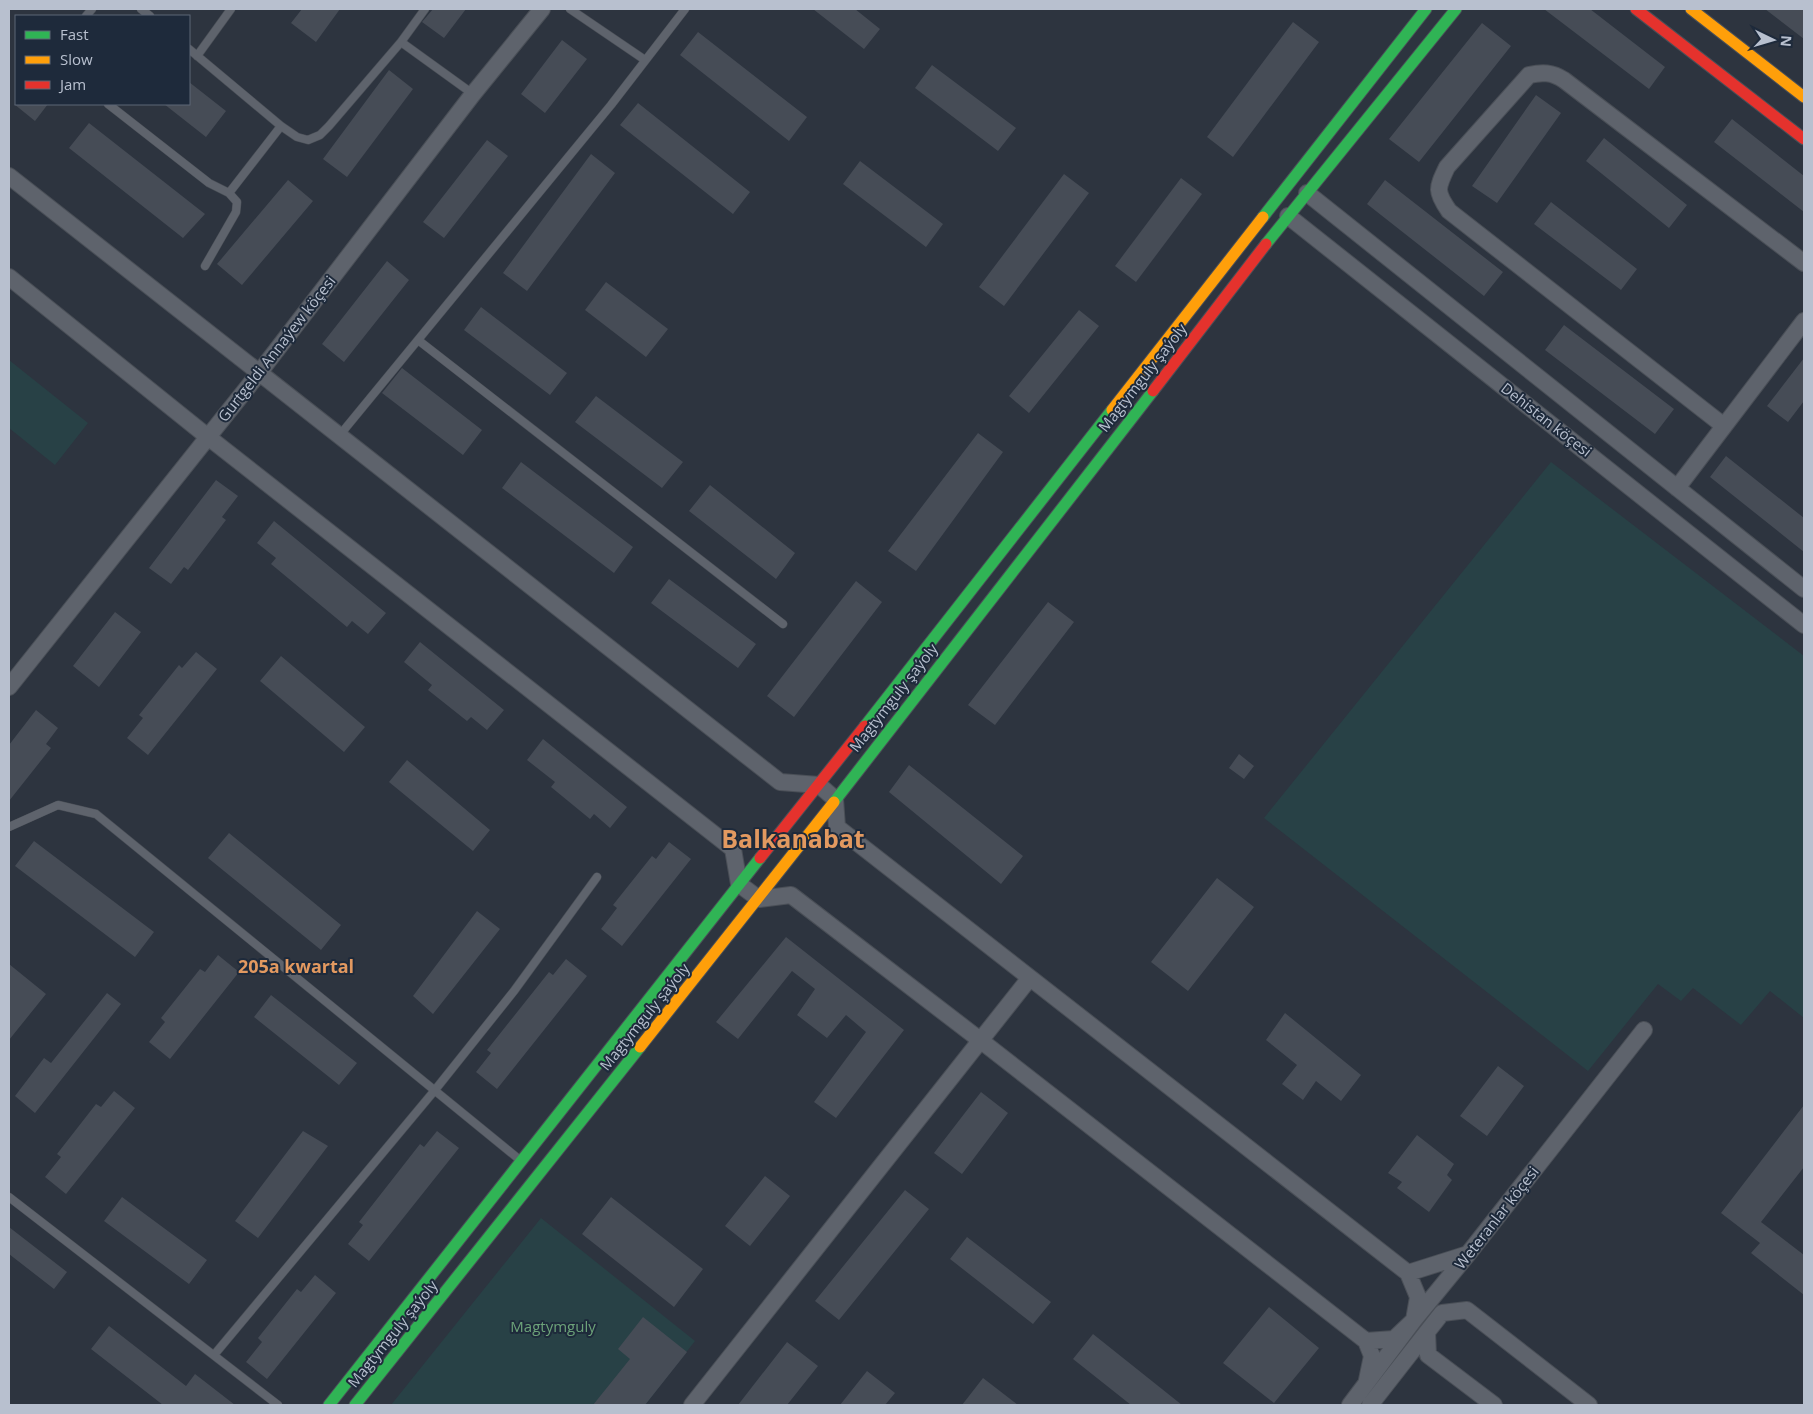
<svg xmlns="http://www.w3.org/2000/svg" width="1813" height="1414" font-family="'Open Sans',sans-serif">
	<rect width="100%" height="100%" fill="#2d343f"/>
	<!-- green -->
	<path fill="#284146" d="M9,360L88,423L55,465L9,428Z
		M1551,462L1804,656V1018L1770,991L1741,1025L1693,988L1681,1001L1658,984L1588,1071L1264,818Z
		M541,1218L695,1341L645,1405H391Z"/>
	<!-- building -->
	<path fill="#464c56" d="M302,9H340L316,42L291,23Z
		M433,9H466L444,38L422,22Z
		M813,9H855L880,29L864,49Z
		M1544,9H1590L1665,67L1649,89Z
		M1765,9H1804V39Z
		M1293,22L1319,42L1233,157L1207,137Z
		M1482,23L1511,46L1419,162L1389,139Z
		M698,32L807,117L789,141L680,55Z
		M562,40L587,59L545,113L521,94Z
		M932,65L1016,128L998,151L915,88Z
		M389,70L413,89L347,177L323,159Z
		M189,82L226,111L206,137L164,104H189Z
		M1536,95L1561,113L1497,203L1472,186Z
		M638,103L750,192L733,214L620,125Z
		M14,104H48L35,121Z
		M1732,119L1804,176V212L1714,142Z
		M89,123L205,214L183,238L69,148Z
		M1604,138L1687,205L1669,228L1586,161Z
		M487,140L508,156L444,238L423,222Z
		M591,154L615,173L527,291L503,273Z
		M860,161L943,224L926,247L843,184Z
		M1064,174L1089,193L1004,306L979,287Z
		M1181,178L1202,194L1136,282L1115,266Z
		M288,180L313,201L242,285L217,264Z
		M1385,180L1503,272L1484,296L1367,204Z
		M1551,202L1637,269L1621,290L1534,224Z
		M387,261L409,280L344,362L322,344Z
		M606,282L668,329L646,357L585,310Z
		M481,307L567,373L550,395L464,330Z
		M1079,310L1099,326L1029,413L1009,396Z
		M1564,325L1674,409L1655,434L1545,350Z
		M1804,358V401L1788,422L1767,406Z
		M402,368L482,430L463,455L382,393Z
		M596,396L683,462L662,488L575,422Z
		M978,433L1003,452L916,571L888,551Z
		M1726,456L1804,518V552L1710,477Z
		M521,462L633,547L614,573L502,488Z
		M216,480L238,496L222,517L226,520L188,570L184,567L171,584L149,568Z
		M710,485L795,553L776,579L689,511Z
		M274,521L386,613L368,634L352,621L347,627L271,564L276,558L257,543Z
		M669,579L756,644L738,668L651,603Z
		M856,581L882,602L794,717L767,696Z
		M1048,602L1074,622L995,725L968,705Z
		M115,612L141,632L99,687L73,666Z
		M420,642L504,710L487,730L471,717L467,721L428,690L432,685L404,662Z
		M196,652L217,669L148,755L127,738L143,718L139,715L179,665L182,668Z
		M281,656L365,727L344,752L260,681Z
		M36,710L58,728L46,744L51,748L9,801V745Z
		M543,739L627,807L610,828L594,814L590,819L551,787L555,782L527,760Z
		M1239,754L1254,766L1244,779L1229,768Z
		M407,760L490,830L473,851L389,782Z
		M909,765L1023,856L1001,884L889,792Z
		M229,833L341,925L321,950L208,858Z
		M34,841L154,932L135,957L15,866Z
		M669,842L691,859L622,946L601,929L617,908L613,905L652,856L656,859Z
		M1217,878L1254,907L1188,991L1151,962Z
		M477,911L500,929L433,1014L413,996Z
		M786,937L904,1030L836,1118L814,1102L866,1032L846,1015L827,1038L797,1015L815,989L792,971L738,1039L716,1022Z
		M218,955L239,972L170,1059L149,1042L165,1022L161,1018L200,969L205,972Z
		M566,959L587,976L497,1089L476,1072L491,1053L487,1050L549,972L553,975Z
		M9,964L46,994L9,1040Z
		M107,993L121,1004L35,1113L15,1096L44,1058L51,1063Z
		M271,995L357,1063L339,1085L254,1017Z
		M1285,1013L1361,1075L1341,1101L1316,1081L1303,1100L1282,1084L1297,1065L1266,1040Z
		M1498,1066L1524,1086L1487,1136L1460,1116Z
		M114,1091L135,1108L66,1194L45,1177L61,1157L57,1154L96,1104L101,1107Z
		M981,1092L1008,1113L962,1174L934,1153Z
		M1804,1105V1167L1761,1222L1804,1255V1295L1751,1253L1760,1243L1721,1213Z
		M303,1131L328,1146L258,1238L235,1221Z
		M437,1131L459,1148L369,1261L348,1244L363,1225L359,1222L420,1144L424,1147Z
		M1417,1135L1454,1164L1447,1175L1452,1180L1429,1212L1397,1188L1402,1182L1388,1173Z
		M765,1176L790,1196L750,1246L725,1226Z
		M905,1190L929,1209L839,1320L815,1301Z
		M122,1197L207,1260L189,1284L104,1221Z
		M611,1197L703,1269L674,1307L582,1234Z
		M9,1227L67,1272L54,1289L9,1254Z
		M967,1237L1051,1302L1033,1324L950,1259Z
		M315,1275L336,1293L267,1379L246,1362L262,1342L258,1338L297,1289L301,1292Z
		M1269,1307L1319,1348L1274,1403L1223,1363Z
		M643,1317L687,1352L645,1405H593L630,1359L618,1349Z
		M109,1326L186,1386L195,1374L235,1405H163L91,1349Z
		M1093,1334L1182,1405H1131L1073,1359Z
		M787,1342L818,1366L787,1405H738Z
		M867,1371L895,1393L885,1405H840Z
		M983,1378L1018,1405H962Z"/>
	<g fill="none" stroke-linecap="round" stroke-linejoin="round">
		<!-- lane casing -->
		<g stroke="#4a4f57" stroke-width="9">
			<path id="lane" d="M141,9L150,16
				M570,9L645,60
				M86,16L92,9
				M401,42L425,9
				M189,49L281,126L297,137L308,140L320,135L329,126L401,42L473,94
				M197,56L231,9
				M108,104L209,183L229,193L281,126
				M205,266L236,212L237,202L229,193
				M418,340L783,624
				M339,436L611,105L685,9
				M9,827L58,805L96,814L520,1160
				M9,1197L278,1405
				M214,1355L435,1090L514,991L597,877"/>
		</g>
		<!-- street casing -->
		<g stroke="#4a4f57" stroke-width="18">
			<path id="street" d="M9,176L780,782L819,785L835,799L837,827L1408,1273L1418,1297L1414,1320L1394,1339L1366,1341L980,1040L791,895L759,899L739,884L733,849L208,437L9,277
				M1307,193L1804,589
				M1288,216L1804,625
				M1724,426L1449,211C1435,191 1437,188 1447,167L1529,75C1542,72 1552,72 1564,80L1804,263
				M1677,488L1804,321
				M9,687L259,373L473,94L542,9
				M1408,1273L1468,1254
				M1366,1341L1372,1356L1367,1380
				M692,1405L1029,979
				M1350,1405L1414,1320L1468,1254L1644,1030
				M1370,1405L1427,1332
				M1494,1405L1428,1355L1427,1332L1442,1313L1467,1310L1589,1405"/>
		</g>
		<!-- fast casing -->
		<g stroke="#4a4f57" stroke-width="13">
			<path id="fast" d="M1263,217L1426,9
				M1266,244L1456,9
				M865,726L1112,410
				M834,802L1153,391
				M329,1405L760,858
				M355,1405L640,1047"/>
		</g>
		<!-- slow casing -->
		<g stroke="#4a4f57" stroke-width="13">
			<path id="slow" d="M1691,9L1804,97
				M1112,410L1263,217
				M640,1047L834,802"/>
		</g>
		<!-- jam casing -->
		<g stroke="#4a4f57" stroke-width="13">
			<path id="jam" d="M1636,9L1804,139
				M1153,391L1266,244
				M760,858L865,726"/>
		</g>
		<!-- lane -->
		<use href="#lane" stroke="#5e636c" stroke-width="8"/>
		<!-- street -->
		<use href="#street" stroke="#5e636c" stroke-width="16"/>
		<!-- fast -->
		<use href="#fast" stroke="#30b455" stroke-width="11"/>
		<!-- slow -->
		<use href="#slow" stroke="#ff9f0a" stroke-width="11"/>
		<!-- jam -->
		<use href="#jam" stroke="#e5322d" stroke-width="11"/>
	</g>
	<g text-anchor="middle" stroke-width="4" stroke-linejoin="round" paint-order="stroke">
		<!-- street labels -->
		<g font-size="15" fill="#b8c0cf" stroke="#1e2a3b">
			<text transform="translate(277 349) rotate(-52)" y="5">Gurtgeldi Annaýew köçesi</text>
			<text transform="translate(1143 378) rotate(-52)" y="5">Magtymguly şaýoly</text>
			<text transform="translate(1546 420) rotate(38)" y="5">Dehistan köçesi</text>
			<text transform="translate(894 698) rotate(-52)" y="5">Magtymguly şaýoly</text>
			<text transform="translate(645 1017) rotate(-51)" y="5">Magtymguly şaýoly</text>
			<text transform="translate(1497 1218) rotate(-52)" y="5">Weteranlar köçesi</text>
			<text transform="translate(393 1334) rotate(-51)" y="5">Magtymguly şaýoly</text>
		</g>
		<!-- park labels -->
		<g font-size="15" fill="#6ca279" stroke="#1e2a3b">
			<text x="553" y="1332">Magtymguly</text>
		</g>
		<!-- quarter labels -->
		<g font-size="18" font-weight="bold" fill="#e29960" stroke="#1e2a3b">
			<text x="296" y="973">205a kwartal</text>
		</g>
		<!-- town labels -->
		<g font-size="25" font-weight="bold" fill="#e29960" stroke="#1e2a3b">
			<text x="793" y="848">Balkanabat</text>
		</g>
	</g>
	<!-- border -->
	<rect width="1813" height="1414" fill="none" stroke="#b8c0cf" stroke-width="20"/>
	<!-- legend -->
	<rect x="15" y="15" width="175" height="90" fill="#1e2a3b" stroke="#5c6676"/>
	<rect x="25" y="31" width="25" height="8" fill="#30b455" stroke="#5c6676"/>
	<text x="60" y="40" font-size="15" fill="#b8c0cf">Fast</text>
	<rect x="25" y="56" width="25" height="8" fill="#ff9f0a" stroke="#5c6676"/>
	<text x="60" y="65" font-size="15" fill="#b8c0cf">Slow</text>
	<rect x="25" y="81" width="25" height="8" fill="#e5322d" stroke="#5c6676"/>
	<text x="60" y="90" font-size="15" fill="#b8c0cf">Jam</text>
	<!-- north arrow -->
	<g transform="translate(1773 40) rotate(95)" stroke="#1e2a3b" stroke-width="4" paint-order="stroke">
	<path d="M0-4L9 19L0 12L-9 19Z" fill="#b8c0cf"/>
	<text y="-8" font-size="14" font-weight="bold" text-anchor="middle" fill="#b8c0cf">N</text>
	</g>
</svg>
